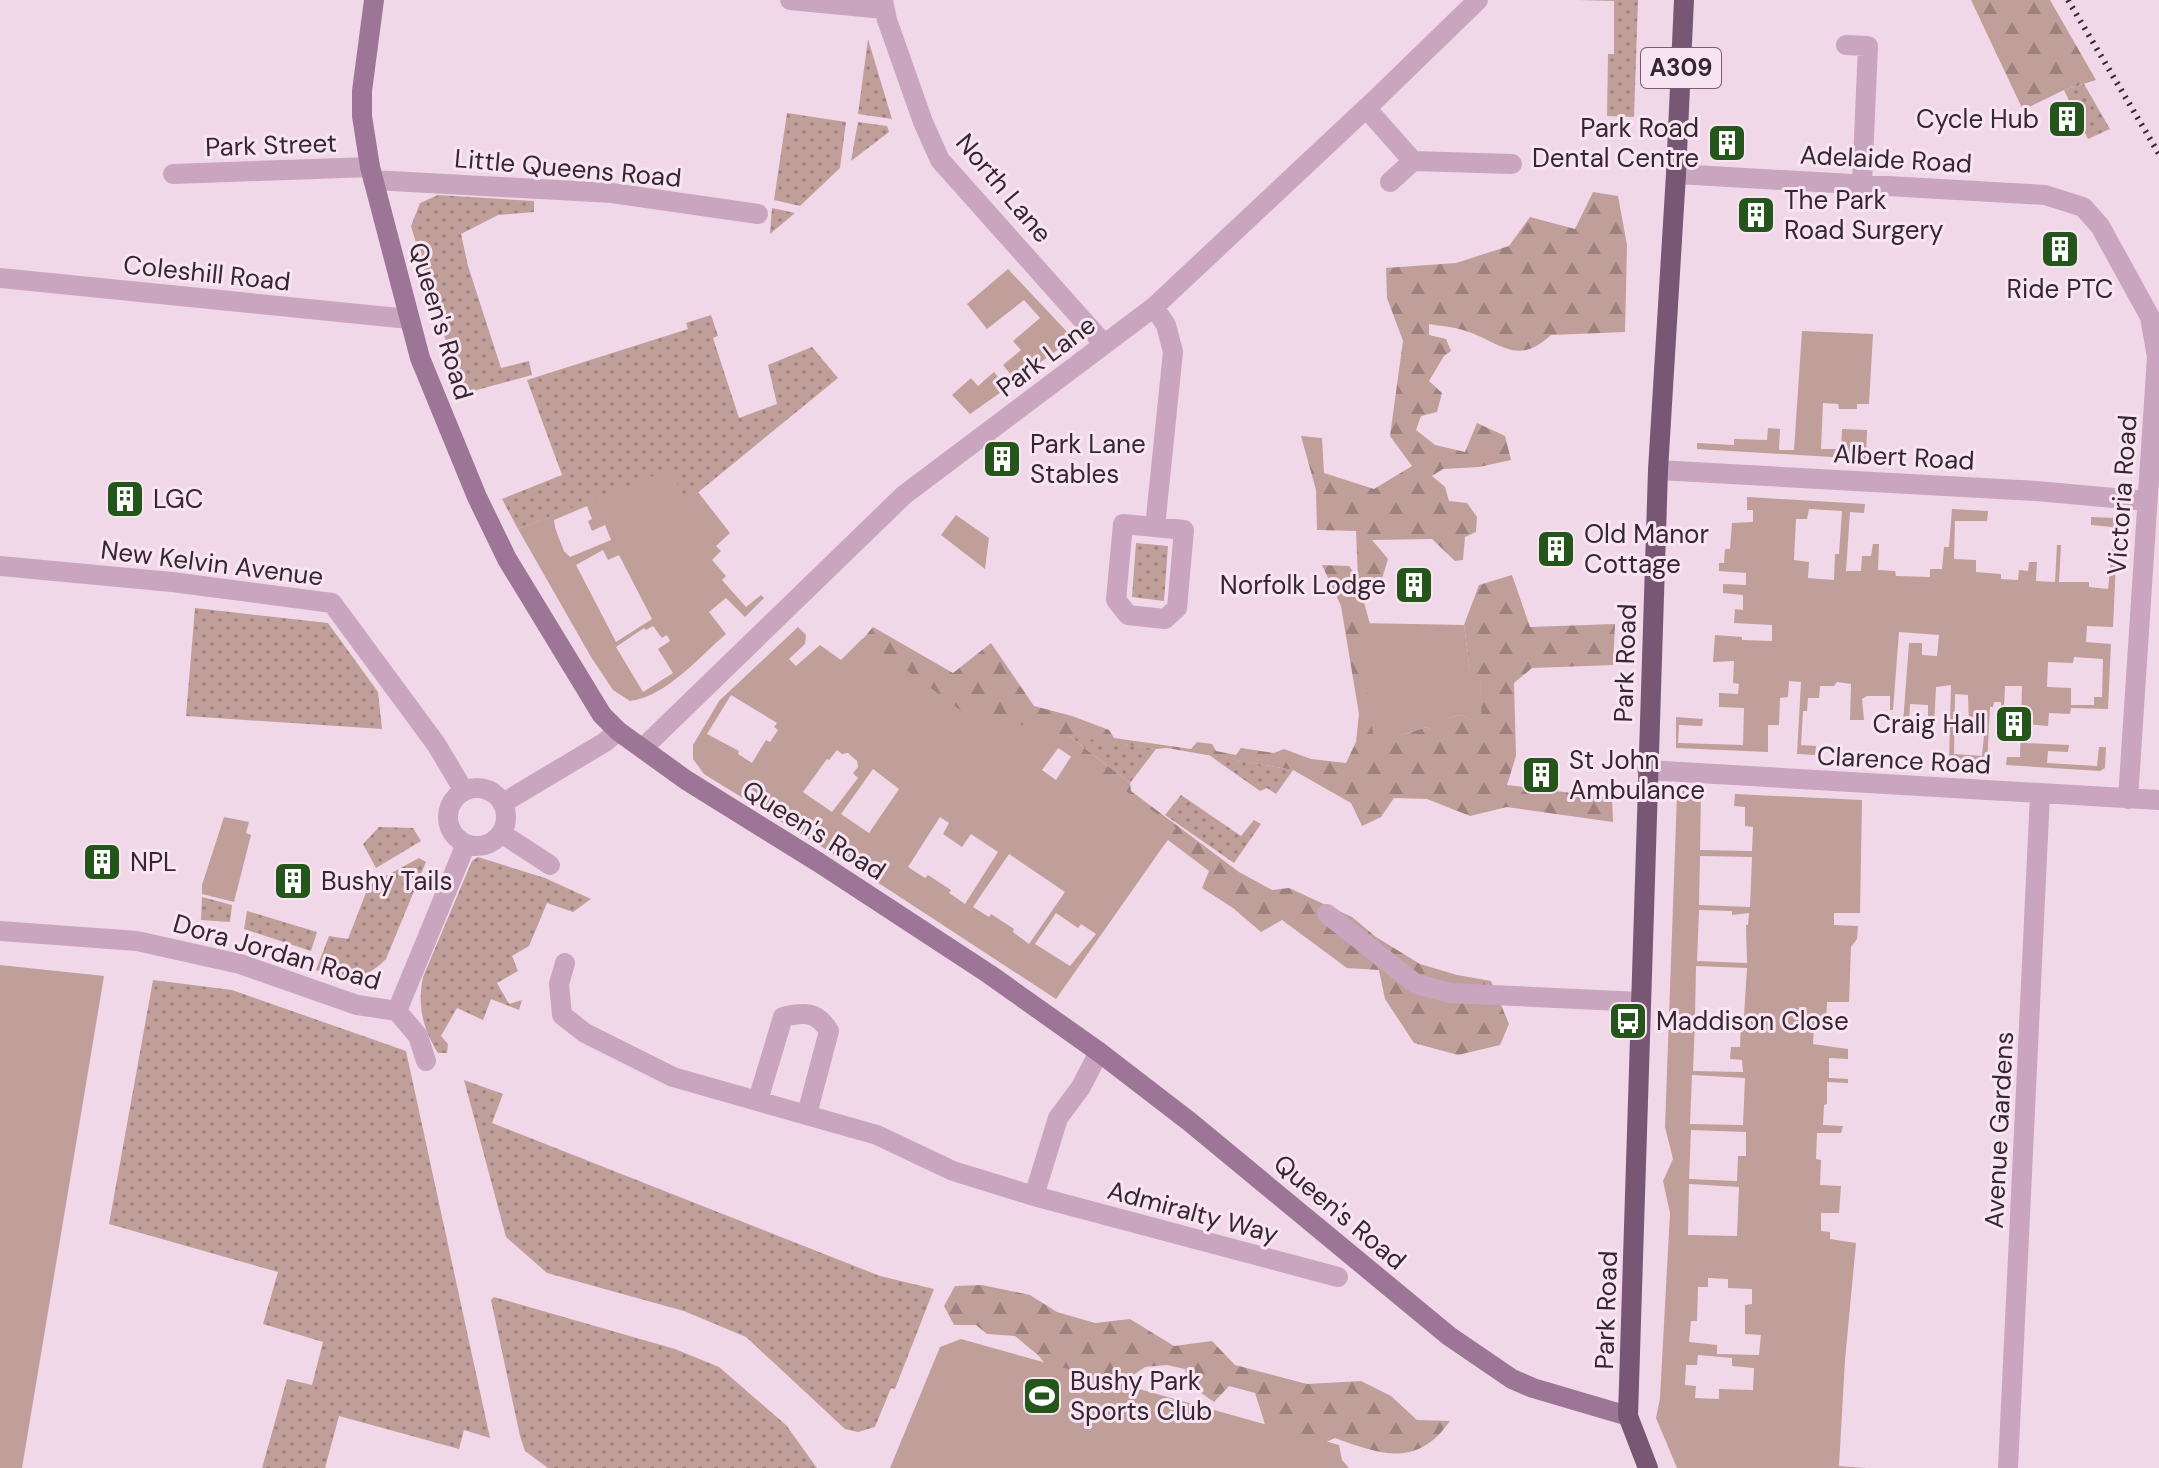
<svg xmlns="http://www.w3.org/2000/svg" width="2159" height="1468" font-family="'DM Sans',sans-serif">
	<defs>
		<pattern id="grass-dots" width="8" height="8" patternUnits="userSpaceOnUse" patternTransform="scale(2)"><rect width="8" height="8" fill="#c09e99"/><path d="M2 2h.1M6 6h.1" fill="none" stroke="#9d817d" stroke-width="1.8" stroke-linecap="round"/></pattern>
		<pattern id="forest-firs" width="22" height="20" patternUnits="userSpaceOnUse" patternTransform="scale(2)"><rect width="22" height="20" fill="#c09e99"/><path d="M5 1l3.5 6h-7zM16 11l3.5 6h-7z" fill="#9d817d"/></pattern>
	</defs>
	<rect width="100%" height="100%" fill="#f1d8e9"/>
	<!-- grass -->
	<path fill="url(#grass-dots)" d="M1578,0H1638L1634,117L1607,116L1608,54H1614V1Z
		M868,39L892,119L858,114Z
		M2084,84L2110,129L2088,139L2064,90Z
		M787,113L846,122L840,168L800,206L774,200Z
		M858,122L887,126L889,132L851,161Z
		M438,195L534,201V212L498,215L461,234L468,266L501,368L529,361L532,375L462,394L411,226L420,203Z
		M772,208L795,213L770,234Z
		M711,315L718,336L713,338L739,418L777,404L768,365L812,347L838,378L685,503L671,470L518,529L502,499L562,475L527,380L688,329L686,323Z
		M1136,543L1168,546L1164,601L1132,597Z
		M195,608L328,623L378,692L382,729L186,716Z
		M1068,735L1156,749L1130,783Z
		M1209,755L1293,770L1276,794L1267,788L1260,791Z
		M1181,795L1241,836L1254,820L1261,824L1234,863L1165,815Z
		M379,827L413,828L421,841L376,868L363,844Z
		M478,857L545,878L591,899L573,912L547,903L529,946L512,956L518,971L497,983L509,1004L522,1000L519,1010L491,999L483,1020L457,1008L441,1036L448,1044L447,1053H438C423,1029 417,1006 423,977L472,861Z
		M419,858L426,862L386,959C362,983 346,980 316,970L329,936L348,939L367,890L373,883Z
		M202,897L232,905L230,922L201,920Z
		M247,911L317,932L311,951L244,929Z
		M153,980L232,990L406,1051L490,1438L464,1430L459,1449L339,1416L325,1468H262L287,1379L312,1385L323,1342L263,1324L278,1272L109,1224Z
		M464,1080L503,1094L492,1123L880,1276L934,1289L895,1389L891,1388L875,1427L858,1432L845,1429L746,1337L684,1311L547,1273L506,1237Z
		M494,1297L675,1349L719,1367L786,1425L817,1468H548L525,1451L520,1436L491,1300Z"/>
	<!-- forest -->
	<path fill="url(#forest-firs)" d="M1971,0H2050L2096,80L2064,90L2023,110Z
		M1593,192L1618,196L1627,245L1625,332L1551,335C1517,367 1500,342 1466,331C1455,327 1441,326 1429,324V335L1446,339L1451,351L1444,356L1429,381L1442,393L1437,412L1421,416L1416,430L1435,445L1465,452L1477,423L1505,436L1511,460L1479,467L1443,469L1432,476L1445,487L1449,501L1467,503L1477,517L1476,532L1465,537L1463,560L1455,561L1432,539L1372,540L1388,559L1382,579L1358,581L1401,735L1427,727L1443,740L1447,718L1461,715L1481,724L1480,676L1470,671L1464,625L1479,585L1512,575L1530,627L1615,624L1613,665L1532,668L1514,683L1516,756L1507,785L1612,798L1613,822L1507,807L1470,816L1427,799L1394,798L1381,817L1362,826L1351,803L1293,770L1167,748L1156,749L1069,736L1130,783L1131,791L1239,872L1272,890L1289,888L1352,917L1376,937L1420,964L1457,975L1491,981L1509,1024L1500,1045L1458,1055L1414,1043L1385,999L1379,970L1347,968L1282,920L1261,932L1233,908L1202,888L1209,871L1168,840L1147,866L1082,764L1033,731L932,717L848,657L873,627L953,673L991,643L1034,706L1072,716L1109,730L1114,738L1191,749L1197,742L1212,744L1216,751L1236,755L1241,748L1274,753L1284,749L1311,759L1346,763L1356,742L1359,714L1341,606L1322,565L1349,566L1358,579L1356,531L1317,530L1316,490L1301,436L1322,438L1324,473L1374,489L1412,466L1390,436L1403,341L1387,298L1386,268L1456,263L1509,246L1530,217L1575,229Z
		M982,1285L1030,1295L1057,1312L1095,1323L1130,1319L1174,1346L1212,1341L1235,1365L1307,1384L1361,1381L1391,1396L1417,1420L1450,1421C1417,1468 1382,1455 1335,1438L1295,1456L1272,1446L1255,1393L1229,1386L1214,1402L1189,1384L1185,1369L1167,1365L1145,1367L1126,1380L1062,1387L1039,1356L1015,1336L987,1334L976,1325H954L944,1306L955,1286Z"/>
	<!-- green -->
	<path fill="#c09e99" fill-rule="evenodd" d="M1008,269L1070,335L1069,342L1015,380L1003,365L1021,350L1013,341L1040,318L1024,300L987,329L967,304Z
		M1802,331L1873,334L1869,404H1857V409H1839L1838,404L1823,403L1821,449H1841L1842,429L1867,430L1866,459L1697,449V443L1734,445V439L1767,440L1768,428L1780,429L1779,450H1794Z
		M994,372L1007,388L970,414L952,395L971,378L978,386Z
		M671,469L685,502L698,492L730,533L716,546L721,551L712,560L726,576L722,580L746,607L761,595L764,598L745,617L726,598L709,612L726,634C699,657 667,696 630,701L613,690L591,657L518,529ZM587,506L592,519L588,521L592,531L605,525L611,540L570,557L564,551C560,540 555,531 554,520ZM603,550L608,560L619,555L652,619L616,642L576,565ZM653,626L662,638L667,635L670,641L658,649L673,673L643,692L616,647L644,628L646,630Z
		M1747,497L1865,504L1864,513L1850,512L1846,571H1861L1862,556H1871L1873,544H1879L1878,570L1895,571L1896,576L1930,577V569H1942L1944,547H1949L1952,509L1988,511L1987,521H1955L1954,559L1976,560V572L2001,574V579L2018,580L2019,570L2028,571L2029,562H2037L2036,581L2055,582L2057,545H2061L2059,582H2089V587L2108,589L2112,549L2115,548L2112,527L2091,525V517L2118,518L2113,627L2087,626L2086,642L2111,644L2108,709L2071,708L2070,714L2049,713L2048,726L2025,724V743L2069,745L2068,752L2048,751L2047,763L2097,766L2099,747H2106L2105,768L2100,771L2006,765L2007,757H2020L2022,686H2005L2004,708H2001V702H1994L1993,707H1990L1987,765L1949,762L1951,685L1936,687L1934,725H1928V705L1910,704L1909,723H1903L1909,643H1922V655L1937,656L1939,635L1899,632L1893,710H1890V696H1867L1862,699L1864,720H1850L1851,684L1837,682L1834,686H1820L1819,698H1808L1807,711H1803L1801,745L1816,746L1815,755L1797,754L1801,682L1789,681L1788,697L1780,698L1779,725H1768V752L1676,748V717L1703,719L1702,726L1679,725L1678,743L1743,745L1744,708L1719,707V693L1738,694L1739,684L1733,683L1734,661L1713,662L1715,635L1742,637V640L1772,641V625L1734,623L1735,609L1743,610V595L1723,593V584L1746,585V573L1719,571V563H1724L1725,549H1730L1732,523L1753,522V510H1747ZM1809,509L1842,511L1839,554H1835L1834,580L1808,578L1809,562L1794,560L1796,519H1807ZM2074,657L2103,659L2102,697H2094V705H2071V688L2047,687L2048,662L2073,663ZM1955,694L1968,695L1969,725L1974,726L1975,713L1986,714L1982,756L1954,754Z
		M956,515L989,538L985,569L941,535Z
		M1359,623L1464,625L1470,670L1480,676L1482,725L1461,715L1448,718L1443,741L1427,727L1401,735L1373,734Z
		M798,627L806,635L805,644L789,659L796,666L820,645L841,660L863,638L963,712L1042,729L1176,828L1056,999L848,863L712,779L704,774L693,759V745L719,701ZM731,695L777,723L774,727L778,730L770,742L766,740L752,763L738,754L739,751L707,734ZM1059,747L1072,755L1056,780L1042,770ZM837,750L842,754L848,753L857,761L858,767L853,773L858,778L832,812L803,792L827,759L829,760ZM873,769L899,789L869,833L841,814ZM940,817L949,823L943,834L962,847L971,834L998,852L965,904L949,893L951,890L928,875L925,878L908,867ZM1009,854L1065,892L1029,944L1013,932L1014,929L991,914L989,917L973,907ZM1056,913L1078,928L1081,924L1096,934L1070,966L1035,944Z
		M1684,790L1701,792L1700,850L1752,851L1753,827L1745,826V807L1734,806L1735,794L1862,800L1860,913H1834V925L1858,926L1857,939L1851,947L1849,1002H1827L1826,1024L1814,1025L1813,1044L1848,1049V1059L1829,1058V1078L1848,1079V1083L1827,1082V1104L1824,1105L1823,1125L1843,1126L1841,1133H1817L1816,1159L1821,1160L1820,1185L1841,1186L1839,1213H1821V1231L1830,1232V1239L1856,1243L1845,1360L1839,1466L1867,1468H1677L1656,1418L1660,1398L1670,1213L1663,1181L1673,1159L1665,1127L1677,794ZM1700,856L1752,857L1750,907L1699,905ZM1699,910L1732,911V915L1749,913L1748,925H1746L1747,963L1697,961ZM1696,966L1747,968L1744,1016H1695ZM1695,1021L1741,1022L1740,1047H1731L1730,1059L1742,1060L1743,1072L1693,1071ZM1692,1075L1745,1078L1743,1125L1690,1124ZM1691,1130L1746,1132V1156H1738L1737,1181L1689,1179ZM1689,1184L1739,1187L1737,1236L1688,1235ZM1708,1278L1728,1279V1288L1752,1289V1304L1745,1305V1334L1761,1335L1759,1355L1717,1354V1345L1689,1342L1691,1321H1697L1698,1287H1708ZM1698,1355L1732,1358V1366L1754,1368L1753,1390L1719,1389V1399L1695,1398L1696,1386L1685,1385L1686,1365H1697Z
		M224,817L249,822L246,833L251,835L234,902L202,894V885Z
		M0,965L104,976L22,1468H0Z
		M961,1339L1339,1445L1342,1460L1349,1468H890L940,1347Z"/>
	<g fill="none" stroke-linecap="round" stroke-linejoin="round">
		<!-- minor -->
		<path stroke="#c9a5c0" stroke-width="20" d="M790,0L884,9
			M883,0L887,20L923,122L940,160L1104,344
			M1846,45L1868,46L1862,183
			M1366,108L1413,161L1390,182
			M1413,161L1512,164
			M173,174L370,167
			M1676,174L2045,195L2083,207L2100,226L2150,317L2157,357L2128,799
			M373,180L612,193L758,214
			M0,278L409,319
			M1154,307L1166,325L1173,352L1155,527L1123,524L1116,600L1128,615L1165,619L1177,608L1184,530L1155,527
			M1658,470L2036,491L2147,501
			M0,566L172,582L332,603L436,744L464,791
			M643,748L904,495L1154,307L1377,98L1478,0
			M1647,770L2159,800
			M448 817a29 29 0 1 1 58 0a29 29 0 1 1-58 0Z
			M503,803L605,742L618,731
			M501,833L550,865
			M1327,914L1416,984L1450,993L1641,1002
			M0,931L137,941L240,964L357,1005L397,1011
			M565,963L559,984L562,1015L585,1033L673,1077L877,1135L953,1171L1034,1196L1338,1277
			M426,1061L418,1036L397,1011L466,844
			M758,1100L783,1017C804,1012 817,1011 829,1031L807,1114
			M1034,1196L1058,1118L1081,1087L1099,1052
			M2008,1468L2040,794"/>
		<!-- secondary -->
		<path stroke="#9d7697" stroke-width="20" d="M374,0L362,91V116L370,167L420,358L477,497L507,559L602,715L618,731L686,780L818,862L989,974L1099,1052L1190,1122L1449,1336L1512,1379L1533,1388L1628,1416"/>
		<!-- primary -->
		<path stroke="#775773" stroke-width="20" d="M1648,1468L1628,1416L1658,470L1676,174L1684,0"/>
		<!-- rail -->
		<path stroke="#352633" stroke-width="6" stroke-dasharray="2 6" stroke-linecap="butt" d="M2068,0L2159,154"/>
	</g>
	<!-- icons -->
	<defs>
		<g id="building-square" transform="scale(2)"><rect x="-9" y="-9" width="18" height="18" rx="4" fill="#24561b" stroke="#f9e5f2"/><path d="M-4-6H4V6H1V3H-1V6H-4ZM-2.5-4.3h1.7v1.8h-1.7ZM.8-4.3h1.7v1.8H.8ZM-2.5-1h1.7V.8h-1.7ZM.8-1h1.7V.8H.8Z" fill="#fff"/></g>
		<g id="bus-square" transform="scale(2)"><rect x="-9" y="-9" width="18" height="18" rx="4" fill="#24561b" stroke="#f9e5f2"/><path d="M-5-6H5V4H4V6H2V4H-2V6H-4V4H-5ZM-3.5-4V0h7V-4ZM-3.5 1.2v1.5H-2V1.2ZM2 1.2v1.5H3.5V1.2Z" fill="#fff"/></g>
		<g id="stadium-square" transform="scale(2)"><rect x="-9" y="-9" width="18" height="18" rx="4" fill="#24561b" stroke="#f9e5f2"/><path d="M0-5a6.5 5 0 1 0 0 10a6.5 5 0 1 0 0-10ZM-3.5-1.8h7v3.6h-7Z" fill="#fff"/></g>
	</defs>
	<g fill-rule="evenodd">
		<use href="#building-square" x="2067" y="119"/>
		<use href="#building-square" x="1727" y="143"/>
		<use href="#building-square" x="1756" y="215"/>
		<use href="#building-square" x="2060" y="249"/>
		<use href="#building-square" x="1002" y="459"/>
		<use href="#building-square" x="125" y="499"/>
		<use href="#building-square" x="1556" y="549"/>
		<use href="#building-square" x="1414" y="585"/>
		<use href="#building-square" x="2014" y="724"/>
		<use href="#building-square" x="1541" y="775"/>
		<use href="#building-square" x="102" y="862"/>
		<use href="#building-square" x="293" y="881"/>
		<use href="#bus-square" x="1628" y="1021"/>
		<use href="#stadium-square" x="1042" y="1396"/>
	</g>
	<g text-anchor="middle" stroke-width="6" stroke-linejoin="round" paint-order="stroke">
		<!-- shield labels -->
		<rect fill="#f9e5f2" stroke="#705f6c" stroke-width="2" x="1641" y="48" width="80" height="40" rx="6"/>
		<g font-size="24" font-weight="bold" fill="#352633">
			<text x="1681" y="76">A309</text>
		</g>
		<!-- poi labels -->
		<g font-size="26" fill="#352633" stroke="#f9e5f2" text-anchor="start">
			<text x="2039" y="128" text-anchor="end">Cycle Hub</text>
			<text x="1699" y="137" text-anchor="end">Park Road<tspan x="1699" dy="30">Dental Centre</tspan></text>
			<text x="1784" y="209">The Park<tspan x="1784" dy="30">Road Surgery</tspan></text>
			<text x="2060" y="298" text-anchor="middle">Ride PTC</text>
			<text x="1030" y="453">Park Lane<tspan x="1030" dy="30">Stables</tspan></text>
			<text x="153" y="508">LGC</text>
			<text x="1584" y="543">Old Manor<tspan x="1584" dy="30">Cottage</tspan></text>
			<text x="1386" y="594" text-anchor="end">Norfolk Lodge</text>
			<text x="1986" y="733" text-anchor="end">Craig Hall</text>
			<text x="1569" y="769">St John<tspan x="1569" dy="30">Ambulance</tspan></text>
			<text x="130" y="871">NPL</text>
			<text x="321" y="890">Bushy Tails</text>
			<text x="1656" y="1030">Maddison Close</text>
			<text x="1070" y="1390">Bushy Park<tspan x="1070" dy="30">Sports Club</tspan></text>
		</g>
		<!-- street labels -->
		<g font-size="26" fill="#352633" stroke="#f9e5f2">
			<text transform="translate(271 145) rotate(-2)" y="9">Park Street</text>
			<text transform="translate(1886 159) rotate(3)" y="9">Adelaide Road</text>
			<text transform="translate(568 168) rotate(5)" y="9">Little Queens Road</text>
			<text transform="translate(1004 188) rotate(50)" y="9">North Lane</text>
			<text transform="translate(207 273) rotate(6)" y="9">Coleshill Road</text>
			<text transform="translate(441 321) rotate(73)" y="9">Queen's Road</text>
			<text transform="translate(1046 356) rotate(-37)" y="9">Park Lane</text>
			<text transform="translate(1904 457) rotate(3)" y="9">Albert Road</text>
			<text transform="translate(2122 495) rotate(-86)" y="9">Victoria Road</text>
			<text transform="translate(212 563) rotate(7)" y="9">New Kelvin Avenue</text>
			<text transform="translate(1625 663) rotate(-88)" y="9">Park Road</text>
			<text transform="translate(1904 760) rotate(3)" y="9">Clarence Road</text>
			<text transform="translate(814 830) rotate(32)" y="9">Queen's Road</text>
			<text transform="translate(277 952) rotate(16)" y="9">Dora Jordan Road</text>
			<text transform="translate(1999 1130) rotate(-87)" y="9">Avenue Gardens</text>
			<text transform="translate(1193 1212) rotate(15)" y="9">Admiralty Way</text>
			<text transform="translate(1340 1212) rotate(40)" y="9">Queen's Road</text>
			<text transform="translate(1606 1310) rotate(-88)" y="9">Park Road</text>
		</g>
	</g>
</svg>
